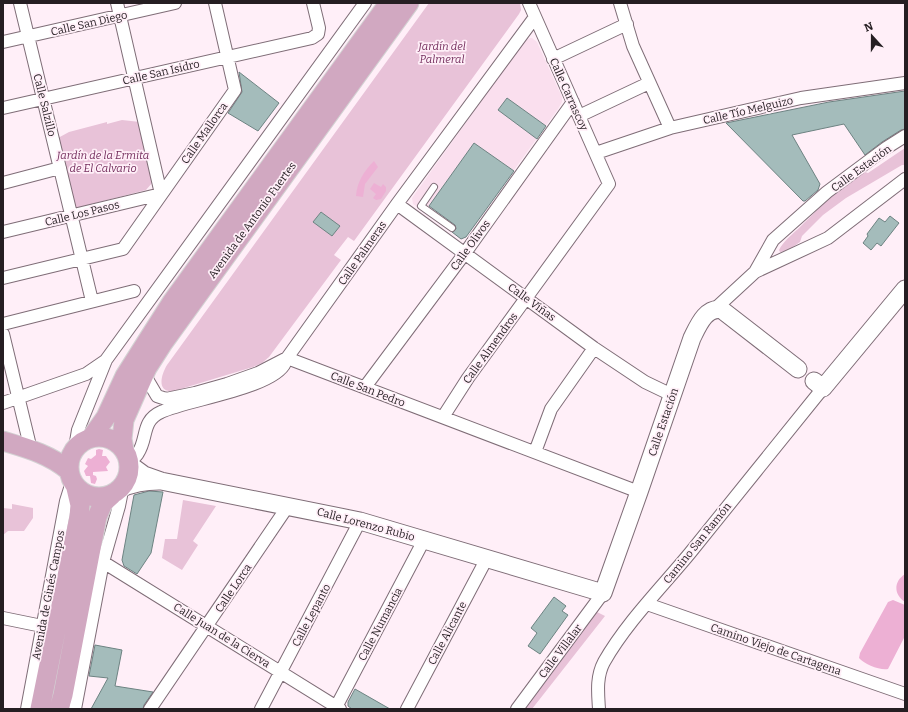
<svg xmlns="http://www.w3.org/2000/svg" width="908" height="712" font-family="Bitter,serif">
	<rect width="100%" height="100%" fill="#ffeff8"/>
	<!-- built -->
	<path fill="#fadfee" d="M530,38H532L537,42L562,97V102L558,109L466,237L461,239L413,204L412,198L525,40Z"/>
	<!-- green -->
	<path fill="#e8c2d8" d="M429,3H520L521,10L519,14L354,241L348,237L334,255L341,260L269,357L262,363L253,367L174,391C156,393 161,375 167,365Z
		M122,120L140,122L152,183L146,190L76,208L58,138L69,132L107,122V124Z
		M905,148V165H902L846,198L823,215L802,236L800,242L787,251L780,252L779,250C783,242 791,235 798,229C818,209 839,188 862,171L868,173Z
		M183,500L216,506L193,541L198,545L182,570L162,558L165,539H177Z
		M12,504L33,508V518L24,531H8L3,535V508L12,509Z
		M597,612L605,616L532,709H523Z"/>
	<!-- water -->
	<path fill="#edb0d4" d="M374,161L378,167L365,184L363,197L356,196C357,182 364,171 374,161Z
		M374,183L381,187L383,184L386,187V191L381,199L376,200L373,198L376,194L370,189Z
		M99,449L103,450L102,456H106L110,462L106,467L108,471L93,472V475L96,476L97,479L95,484L91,483L90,476H86L84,471L88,466L85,464L88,458L91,459L96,455V450Z
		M905,574V602C894,595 893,582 905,574Z
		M893,600L905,605V636L888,669C881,671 864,664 859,658L860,653L888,602Z"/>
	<!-- building -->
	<path fill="#a4bcbb" stroke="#6d8382" d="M239,72L279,103L258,131L228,113L242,92Z
		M905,91V129L901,130L882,142L865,155L844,124L792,135L820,184L818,190L805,201H803L726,123L829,102Z
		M507,98L546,126L537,139L498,110Z
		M474,143L514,171L466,237L461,239L452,232L456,229L455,225L429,206Z
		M321,212L340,226L332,236L313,222Z
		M890,216L899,223L881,246L877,243L871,250L863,243L868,236L867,234L879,218L885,222Z
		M149,491L163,492L151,553L137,574L124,566L122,560L134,495Z
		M554,597L566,606L562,611L568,615L540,654L528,646L537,633L531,628Z
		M95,645L122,650L115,686L153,692L144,705L143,709H91L108,678L89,676Z
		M355,689L390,709H352L348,706V702Z"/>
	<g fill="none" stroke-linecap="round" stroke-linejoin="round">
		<!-- lane casing -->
		<g stroke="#7f6d77" stroke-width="8">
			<path id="lane" d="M434,187L421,206L452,228"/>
		</g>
		<!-- street casing -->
		<g stroke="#7f6d77" stroke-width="14">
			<path id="street" d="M20,3L92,301
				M620,3L633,46L670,128
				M3,42L175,3
				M553,59L627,24
				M3,108L312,38L318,34L319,28L313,3
				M579,116L649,83
				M596,153L670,128L801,98L905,83
				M3,183L60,168
				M397,204L594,348L645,382L672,395
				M3,232L161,194L117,3
				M755,272L773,240L827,192L886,148L905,136
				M3,278L123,249L235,90L215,3
				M716,308L755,272L828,238L905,179
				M3,324L134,291
				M3,334L31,450
				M287,358L639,492
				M144,374L157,396L166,399L195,393L227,384L258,373L287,358L397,204L535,17
				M365,387L465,253L573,102
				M3,403L86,374L105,361
				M443,417L468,378L609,184L529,3
				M75,448L78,430L106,360L365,3
				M535,452L551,409L594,348
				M129,462C132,459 136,457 138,453C148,438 141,421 161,412C186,400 274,388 285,363
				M103,562L340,709
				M647,604L905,694
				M3,618L42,626
				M27,709L66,501L72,482
				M75,709L103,562L119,506L121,496L120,489
				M150,709L288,506
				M261,709L360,521
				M335,709L424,540
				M407,709L487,558
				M517,709L603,593
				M599,709C598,693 596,677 604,662C626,623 662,587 690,553C735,498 778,443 823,388"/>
		</g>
		<!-- secondary casing -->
		<g stroke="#7f6d77" stroke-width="19">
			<path id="secondary" d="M814,381L823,388L905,289
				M129,464L144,475L161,481L360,521L603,593L639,492L692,338C698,326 706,306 722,310L798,369
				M120,489C133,483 144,481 159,481"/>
		</g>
		<!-- primary casing -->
		<g stroke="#d3d2d3" stroke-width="21">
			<path id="primary" d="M69 467a30 30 0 1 1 60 0a30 30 0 1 1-60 0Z
				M91,438L106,417L125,376L172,302L389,3
				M3,441C26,448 49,454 68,470
				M124,450L122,439L124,420L147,368L163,343L409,3
				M40,709L79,517L80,505L76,488
				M59,709L63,695L97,517L103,503L112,495"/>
		</g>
		<!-- lane -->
		<use href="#lane" stroke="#fff" stroke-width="6"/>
		<!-- street -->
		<use href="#street" stroke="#fff" stroke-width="12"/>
		<!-- secondary -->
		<use href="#secondary" stroke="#fff" stroke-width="17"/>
		<!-- primary -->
		<use href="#primary" stroke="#d1a8c1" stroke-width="19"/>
	</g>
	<g text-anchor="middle" stroke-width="3.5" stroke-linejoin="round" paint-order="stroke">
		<!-- street labels -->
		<g font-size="11" fill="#251e22" stroke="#ffeff8">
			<text transform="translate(89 23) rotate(-13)" y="4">Calle San Diego</text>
			<text transform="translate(161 72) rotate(-13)" y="4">Calle San Isidro</text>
			<text transform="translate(569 94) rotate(66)" y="4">Calle Carrascoy</text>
			<text transform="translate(45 105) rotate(76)" y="4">Calle Salzillo</text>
			<text transform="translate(748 110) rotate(-13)" y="4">Calle Tío Melguizo</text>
			<text transform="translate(204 133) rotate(-55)" y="4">Calle Mallorca</text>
			<text transform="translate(861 168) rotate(-36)" y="4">Calle Estación</text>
			<text transform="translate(82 213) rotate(-14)" y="4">Calle Los Pasos</text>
			<text transform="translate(252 220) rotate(-54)" y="4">Avenida de Antonio Fuertes</text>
			<text transform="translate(470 245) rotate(-54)" y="4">Calle Olivos</text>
			<text transform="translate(362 253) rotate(-55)" y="4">Calle Palmeras</text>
			<text transform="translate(532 302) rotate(36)" y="4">Calle Viñas</text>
			<text transform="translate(490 348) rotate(-54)" y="4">Calle Almendros</text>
			<text transform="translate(368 389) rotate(21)" y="4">Calle San Pedro</text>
			<text transform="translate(663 422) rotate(-71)" y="4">Calle Estación</text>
			<text transform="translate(366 524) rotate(15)" y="4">Calle Lorenzo Rubio</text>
			<text transform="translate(697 543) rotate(-51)" y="4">Camino San Ramón</text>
			<text transform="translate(233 588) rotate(-56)" y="4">Calle Lorca</text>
			<text transform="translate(48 595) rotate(-79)" y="4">Avenida de Ginés Campos</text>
			<text transform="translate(311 615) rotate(-62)" y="4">Calle Lepanto</text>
			<text transform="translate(380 624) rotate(-62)" y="4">Calle Numancia</text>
			<text transform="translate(447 633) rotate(-62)" y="4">Calle Alicante</text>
			<text transform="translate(222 635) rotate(32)" y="4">Calle Juan de la Cierva</text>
			<text transform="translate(776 649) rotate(19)" y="4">Camino Viejo de Cartagena</text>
			<text transform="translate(560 651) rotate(-53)" y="4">Calle Villalar</text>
		</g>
		<!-- park labels -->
		<g font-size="11" font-style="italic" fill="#752f5e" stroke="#ffeff8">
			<text x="442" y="50">Jardín del<tspan x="442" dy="13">Palmeral</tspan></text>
			<text x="103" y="159">Jardín de la Ermita<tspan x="103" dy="13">de El Calvario</tspan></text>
		</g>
	</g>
	<!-- border -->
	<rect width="908" height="712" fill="none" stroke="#251e22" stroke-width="8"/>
	<!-- north arrow -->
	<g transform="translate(872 36) rotate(339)" stroke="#ffeff8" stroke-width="3" paint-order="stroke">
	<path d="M0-3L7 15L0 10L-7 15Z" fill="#251e22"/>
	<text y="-6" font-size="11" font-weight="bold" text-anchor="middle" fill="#251e22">N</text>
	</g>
</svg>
